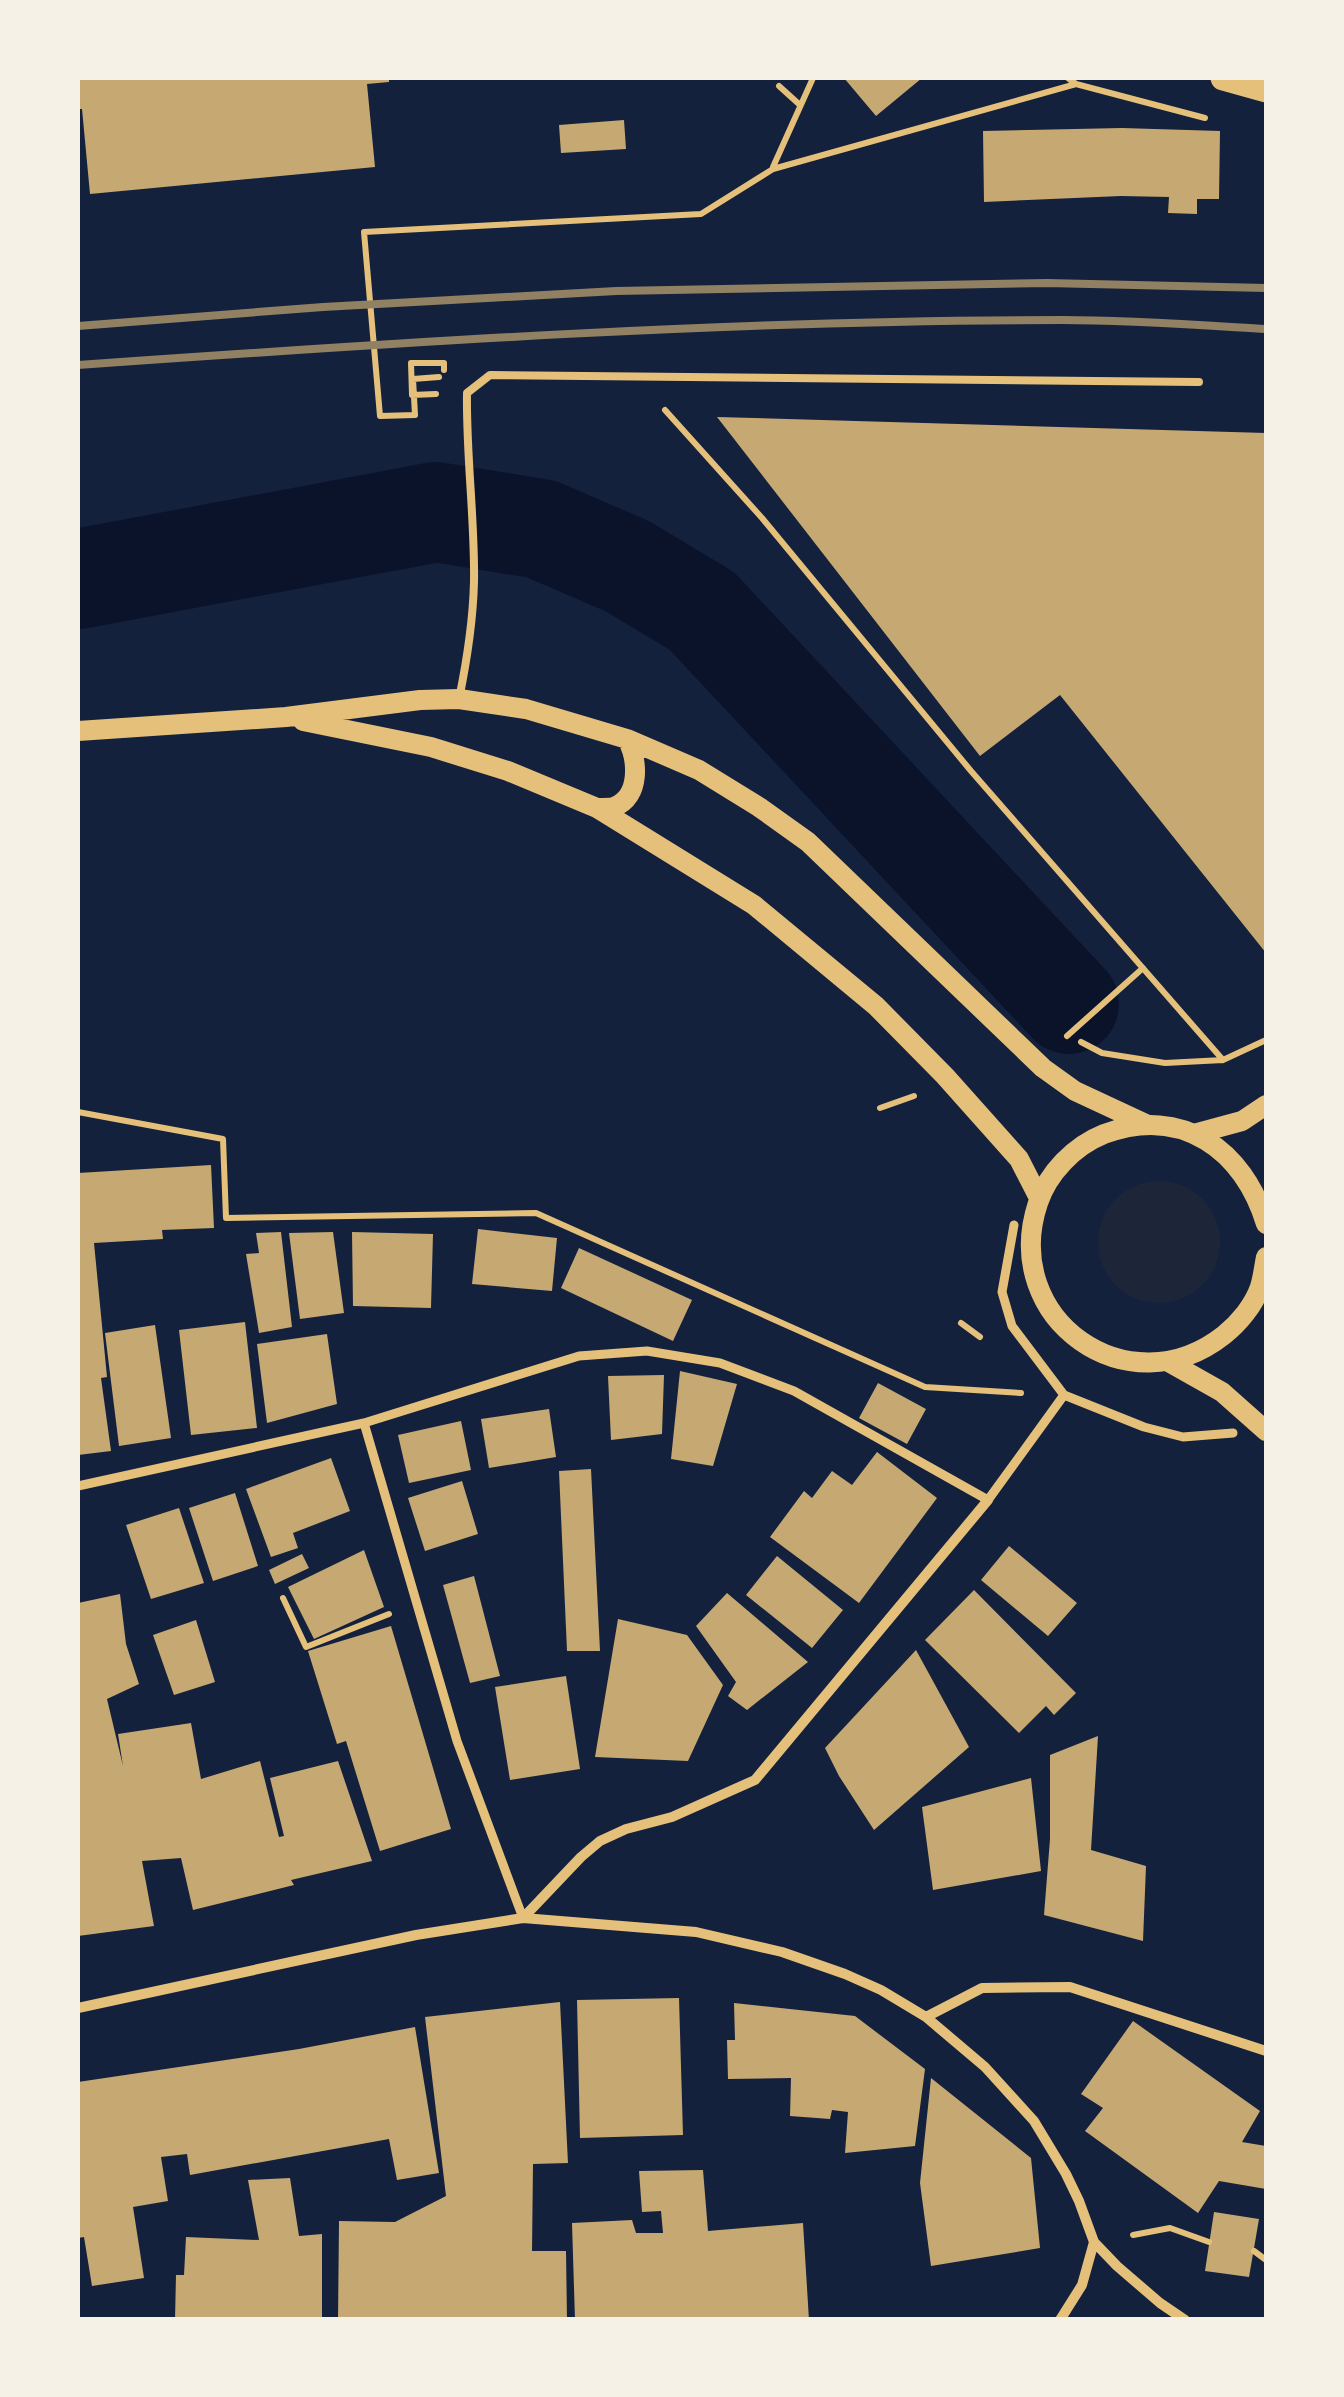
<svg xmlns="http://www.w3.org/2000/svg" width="1344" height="2397" font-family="'Exo 2',sans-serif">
	<rect width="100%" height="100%" fill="#14213d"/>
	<!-- green -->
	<path fill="#1d2539" d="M1098 1242a61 61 0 1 1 122 0a61 61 0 1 1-122 0Z"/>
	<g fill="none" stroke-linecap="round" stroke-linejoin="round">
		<!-- river -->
		<path stroke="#0b132b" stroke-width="100" d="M78,579L436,512L541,529L627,566L702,611L1069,1004"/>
	</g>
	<!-- building -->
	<path fill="#c6a872" d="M78,78H389V82L367,84L375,167L90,194L82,109H78Z
		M844,78H922L876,116Z
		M624,120L626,149L561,153L559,125Z
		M1122,128L1220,131L1219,199H1197V214L1168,213L1169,197L1121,196L984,202L983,131Z
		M717,417L1266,433V953L1060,695L980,756Z
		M211,1165L214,1228L162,1230L163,1239L94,1243L107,1377L101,1378L111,1451L78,1455V1173Z
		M478,1229L557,1238L552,1291L472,1284Z
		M281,1232L292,1327L259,1333L246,1254L259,1253L256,1233Z
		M333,1232L344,1313L300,1319L289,1233Z
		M352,1232L433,1234L431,1308L353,1306Z
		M579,1248L692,1300L673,1341L561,1288Z
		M245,1322L257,1428L191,1435L179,1330Z
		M155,1325L171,1438L119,1446L105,1333Z
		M327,1334L337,1404L267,1423L257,1344Z
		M680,1371L737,1384L713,1466L671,1459Z
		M664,1375L662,1434L611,1440L608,1376Z
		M878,1383L926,1409L907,1444L859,1418Z
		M549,1409L556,1457L489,1468L481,1419Z
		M461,1421L471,1470L409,1483L398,1435Z
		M877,1452L937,1498L859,1603L770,1537L804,1491L812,1498L832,1471L852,1485Z
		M331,1458L350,1511L293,1533L298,1548L271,1557L246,1489Z
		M591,1469L600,1651H567L559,1471Z
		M462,1481L478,1534L425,1551L408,1498Z
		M235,1493L258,1566L213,1581L189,1508Z
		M179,1508L204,1583L151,1599L126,1525Z
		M1009,1546L1077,1603L1048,1636L981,1580Z
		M364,1550L384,1607L314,1639L288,1587Z
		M302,1554L309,1568L275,1584L269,1570Z
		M777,1556L843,1610L812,1648L746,1595Z
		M474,1576L500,1676L470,1683L443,1585Z
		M974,1590L1076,1693L1054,1715L1046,1706L1019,1733L925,1640Z
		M727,1593L808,1662L747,1710L728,1696L736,1682L696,1626Z
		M120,1594L126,1644L139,1684L107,1699L123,1766L118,1734L191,1723L201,1779L260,1761L279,1837L284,1836L270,1778L338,1761L372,1861L291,1880L294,1885L193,1910L181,1858L142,1861L154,1926L78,1936V1603Z
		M618,1619L687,1635L723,1685L688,1761L595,1757Z
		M196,1620L215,1682L174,1695L153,1635Z
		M391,1626L451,1829L380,1851L346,1741L337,1744L308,1651Z
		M916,1650L969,1747L874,1830L839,1776L825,1748Z
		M566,1676L580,1769L510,1780L495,1687Z
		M1098,1736L1091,1850L1146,1866L1143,1941L1044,1915L1050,1839V1755Z
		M1031,1778L1041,1871L933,1890L922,1807Z
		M679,1998L683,2135L580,2138L577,2000Z
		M560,2002L568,2163L533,2164L532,2251H566L567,2320H338L339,2221L395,2222L446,2196L425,2017Z
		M734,2003L855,2016L925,2069L915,2146L845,2153L848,2112L832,2110L830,2119L790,2116L791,2078L728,2079L727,2040H735Z
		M1133,2021L1260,2111L1242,2142L1266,2146V2189L1219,2181L1198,2213L1085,2131L1103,2108L1081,2094Z
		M415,2027L439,2173L397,2180L389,2139L190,2175L187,2154L161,2157L168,2201L133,2207L144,2278L92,2286L84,2237L78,2238V2082L299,2049Z
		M931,2078L1031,2158L1040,2248L931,2266L920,2183Z
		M703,2170L708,2231L803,2223L809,2320H575L572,2223L632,2220L636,2233H663L661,2211L642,2212L639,2171Z
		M290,2178L299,2236L322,2234V2320H175L176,2275H184L186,2237L259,2240L248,2180Z
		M1214,2212L1259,2219L1249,2277L1205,2271Z"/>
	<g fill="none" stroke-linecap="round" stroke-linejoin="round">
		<!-- path -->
		<path stroke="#e5c07b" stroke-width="6" d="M1068,78L1076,84L1205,118
			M779,86L800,105
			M773,167L813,78
			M439,377L413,379L415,415L380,416L364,232L701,214L773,169L1076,84
			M436,394L412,395L411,363H444V370
			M665,410L762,518L971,771L1223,1060
			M1067,1036L1143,968
			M1081,1042L1102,1053L1165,1063L1223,1060L1266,1040
			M880,1108L914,1096
			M78,1112L223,1139L226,1218L536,1213L925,1387L1021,1393
			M961,1323L980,1337
			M283,1598L306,1647L389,1614
			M1133,2235L1170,2228L1209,2242
			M1254,2251L1266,2260"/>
		<!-- service -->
		<path stroke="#e5c07b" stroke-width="8" d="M459,699C467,660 473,622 474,582C475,519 466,456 467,393L490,375L1199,382"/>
		<!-- pedestrian -->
		<path stroke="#e5c07b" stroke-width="9" d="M1014,1225L1002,1292L1012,1326L1064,1395
			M1064,1395L1144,1427L1183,1437L1233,1433
			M364,1423L457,1741L523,1918
			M78,1486L364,1423L579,1356L647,1351L720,1363L794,1391L988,1500L1064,1395"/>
		<!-- minor -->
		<path stroke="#e5c07b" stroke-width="10" d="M523,1918L581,1857L600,1841L626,1829L672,1817L755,1780L988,1500
			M78,2008L416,1935L523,1918L696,1932L782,1952L845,1974L881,1990L926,2017L985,2067L1034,2121L1066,2174L1079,2201L1094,2242L1117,2266L1160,2303L1185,2320
			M926,2017L982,1988L1070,1987L1266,2051
			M1060,2320L1082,2285L1094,2242"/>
		<!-- secondary -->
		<path stroke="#e5c07b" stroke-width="20" d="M303,721L431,747L508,771L597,808L754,905L876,1006L945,1076L1019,1159L1039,1198
			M78,731L286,717L420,700L459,699L526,709L627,739L699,770L759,807L808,842L1043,1068L1075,1091L1148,1125
			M597,808C600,808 611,808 614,807C641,797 638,759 627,739
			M1194,1134L1242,1121L1266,1105
			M1266,1224C1244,1150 1182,1105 1104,1134C1074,1146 1048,1173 1038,1203C999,1320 1129,1410 1224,1335C1239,1323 1254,1305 1260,1287C1263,1277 1264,1267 1266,1257
			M1167,1361L1222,1392L1266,1431"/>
		<!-- primary -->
		<path stroke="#e5c07b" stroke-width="25" d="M1223,78L1266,90"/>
		<!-- rail -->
		<path stroke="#918062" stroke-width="8" d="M78,326L323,307L616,291L1047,283L1266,288
			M78,365C405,342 733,320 1062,320C1130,320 1199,325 1266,329"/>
	</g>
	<!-- border -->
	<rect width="1344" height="2397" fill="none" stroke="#f6f1e7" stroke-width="160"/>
</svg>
